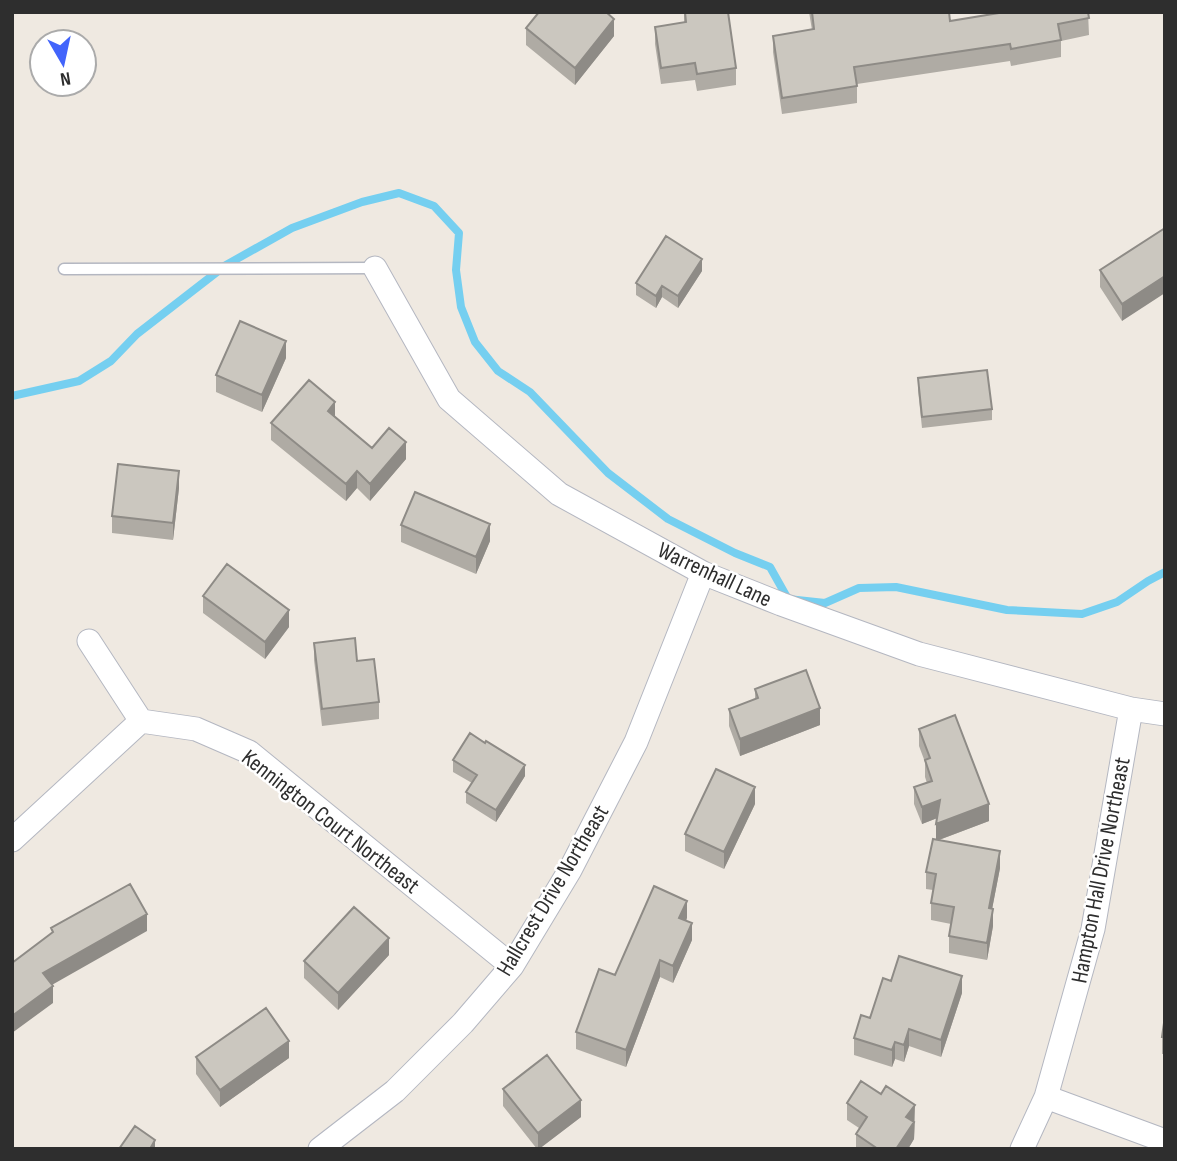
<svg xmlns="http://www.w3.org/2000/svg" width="1177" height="1161" font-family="'Sofia Sans Condensed',sans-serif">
	<rect width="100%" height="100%" fill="#efe9e1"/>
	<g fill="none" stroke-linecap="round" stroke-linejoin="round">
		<!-- stream -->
		<path stroke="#75cff0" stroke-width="8" d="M12,396L79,381L111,361L137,334L226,265L292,228L362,202L399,193L434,206L459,233L456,270L461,307L475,342L498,371L530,392L608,473L668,519L735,553L770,567L788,599L825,603L859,588L896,587L1007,610L1082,614L1117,602L1148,581L1165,572"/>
		<!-- lane casing -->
		<g stroke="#b4b7c1" stroke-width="13">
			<path id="lane" d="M64,269L375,268"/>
		</g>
		<!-- street casing -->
		<g stroke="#b4b7c1" stroke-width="25">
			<path id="street" d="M375,268L449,399L559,494L703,573L781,604L919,654L1131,709L1165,714
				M89,641L141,721L196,729L249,752L512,966
				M12,840L141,721
				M1046,1097L1165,1141
				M320,1149L395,1091L463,1023L512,966L570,870L636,742L703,573
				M1022,1149L1046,1097L1093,929L1131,709"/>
		</g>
		<!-- lane -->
		<use href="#lane" stroke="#fff" stroke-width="10"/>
		<!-- street -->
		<use href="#street" stroke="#fff" stroke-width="23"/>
	</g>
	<!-- wall -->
	<path fill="#afaba4" d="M684,12H728L736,68V85L697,91L695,80L661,84L655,44V27L684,22Z
		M809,12H949L950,21L1002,13L1001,12H1088L1089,35L1061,41V57L1011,66L1010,61L857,84V103L782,114L773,52V36L812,30Z
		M526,28L614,36L575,85L526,45Z
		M1165,228L1122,321L1100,287V270Z
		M702,271L678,308L662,297L656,308L636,295V283Z
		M286,358L262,412L216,392V375Z
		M918,378L992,409V420L922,428L918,390Z
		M335,417L372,448L406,459L370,501L357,488L346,501L271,440V423Z
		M179,488L173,540L112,533V516Z
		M401,525L490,541L476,574L401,542Z
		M203,596L289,627L265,659L203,613Z
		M314,643L357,661L379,702V719L322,726L314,660Z
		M755,689L820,725L740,756L729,726V709L755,700Z
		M919,729L989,821L939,840L1000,868L992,909L993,926L987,960L949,953V936L951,924L931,920V903L933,890L926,889V872L936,839L937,818L922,824L914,804V787L927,783L925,777V762L919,746Z
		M453,760L525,776L496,822L466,803V792L472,783L453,772Z
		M755,804L724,869L685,851V834Z
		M687,918L686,921L692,940L673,983L660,977L626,1067L576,1049V1032L615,975Z
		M389,955L338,1010L304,978V961Z
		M891,981L962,993L941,1057L909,1046L904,1062L895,1059L892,1067L854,1055V1038L870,1018Z
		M1165,1016V1054H1162V1037Z
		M196,1057L289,1058L220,1107L196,1074Z
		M503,1089L581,1117L539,1149H537L503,1106Z
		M847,1103L915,1122L914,1139L908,1149H856V1134L859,1128L847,1120Z"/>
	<!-- shaded-wall -->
	<path fill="#8e8b86" d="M614,19V36L575,85V68Z
		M702,259V271L678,308V296Z
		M1165,276V293L1122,321V304Z
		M662,286V297L656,308V296Z
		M286,341V358L262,412V395Z
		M335,402V419L328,411Z
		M406,442V459L370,501V484Z
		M179,471V488L173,540V523Z
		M357,471V488L346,501V484Z
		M490,524V541L476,574V557Z
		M289,610V627L265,659V642Z
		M820,708V725L740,756V739Z
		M525,765V776L496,822V810Z
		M755,787V804L724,869V852Z
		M940,800V817L922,824V807Z
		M989,804V821L936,841V824Z
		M1000,851V868L989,925V908Z
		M687,901V918L679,935V918Z
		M993,909V926L987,960V943Z
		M147,914V931L43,990V973Z
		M692,923V940L673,983V966Z
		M389,938V955L338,1010V993Z
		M660,960V977L626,1067V1050Z
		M962,976V993L941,1057V1040Z
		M53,986V1003L12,1033V1016Z
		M909,1029V1046L904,1062V1045Z
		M289,1041V1058L220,1107V1090Z
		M895,1042V1059L892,1067V1050Z
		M581,1100V1117L539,1149H538V1133Z
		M915,1105L914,1139L908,1149H896L906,1117Z
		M155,1140V1149H150Z"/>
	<!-- building -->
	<path fill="#cbc7bf" stroke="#8e8b86" stroke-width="2" d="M539,12H606L614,19L575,68L526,28Z
		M685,12H728L736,68L697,74L695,63L661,68L655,27L686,22Z
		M812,12H949L950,21L1005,12H1088L1089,18L1058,24L1061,40L1011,49L1010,44L854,67L857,86L782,98L773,36L814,29Z
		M1165,228V276L1122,304L1100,270Z
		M666,236L702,259L678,296L662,286L656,296L636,283Z
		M240,321L286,341L262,395L216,375Z
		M987,370L992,409L922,417L918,378Z
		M309,380L335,402L328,411L372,448L389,428L406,442L370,484L357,471L346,484L271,423Z
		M118,464L179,471L173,523L112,516Z
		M415,492L490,524L476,557L401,525Z
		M227,564L289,610L265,642L203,596Z
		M355,638L357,661L374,659L379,702L322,709L314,643Z
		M806,670L820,708L740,739L729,709L758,698L755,689Z
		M955,715L989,804L936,824L940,800L922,807L914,787L932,781L925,760L930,758L919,729Z
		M470,733L485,743L486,741L525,765L496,810L466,792L477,775L453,760Z
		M716,769L755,787L724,852L685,834Z
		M933,839L1000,851L989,908L993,909L987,943L949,936L954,907L931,903L936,874L926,872Z
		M130,884L147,914L43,973L53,986L12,1016V963L53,932L51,928Z
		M654,886L687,901L679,918L692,923L673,966L660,960L626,1050L576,1032L599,969L615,975Z
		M354,907L389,938L338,993L304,961Z
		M899,956L962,976L941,1040L909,1029L904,1045L895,1042L892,1050L854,1038L861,1015L870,1018L883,978L891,981Z
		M266,1008L289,1041L220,1090L196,1057Z
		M1165,1016V1037H1162Z
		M547,1055L581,1100L538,1133L503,1089Z
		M861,1081L881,1094L886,1086L915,1105L906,1117L914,1122L896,1149H878L856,1134L867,1117L847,1103Z
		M135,1126L155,1140L150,1149H119Z"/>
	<g text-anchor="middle" stroke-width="5" stroke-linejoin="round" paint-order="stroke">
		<!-- street labels -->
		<g font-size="23" fill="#2e2e2e" stroke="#fff">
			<text transform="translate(715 574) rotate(25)" y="8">Warrenhall Lane</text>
			<text transform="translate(331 821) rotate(38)" y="8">Kennington Court Northeast</text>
			<text transform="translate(1100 870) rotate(-79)" y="8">Hampton Hall Drive Northeast</text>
			<text transform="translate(552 890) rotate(-59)" y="8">Hallcrest Drive Northeast</text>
		</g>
	</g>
	<!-- border -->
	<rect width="1177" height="1161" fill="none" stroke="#2e2e2e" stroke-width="28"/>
	<!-- north arrow -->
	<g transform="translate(63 63) rotate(171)"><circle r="33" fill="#ffffff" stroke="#ababab" stroke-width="2"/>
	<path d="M0-5L12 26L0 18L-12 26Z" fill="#4264fb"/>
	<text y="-10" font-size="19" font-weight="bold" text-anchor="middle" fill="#2e2e2e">N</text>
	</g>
</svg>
